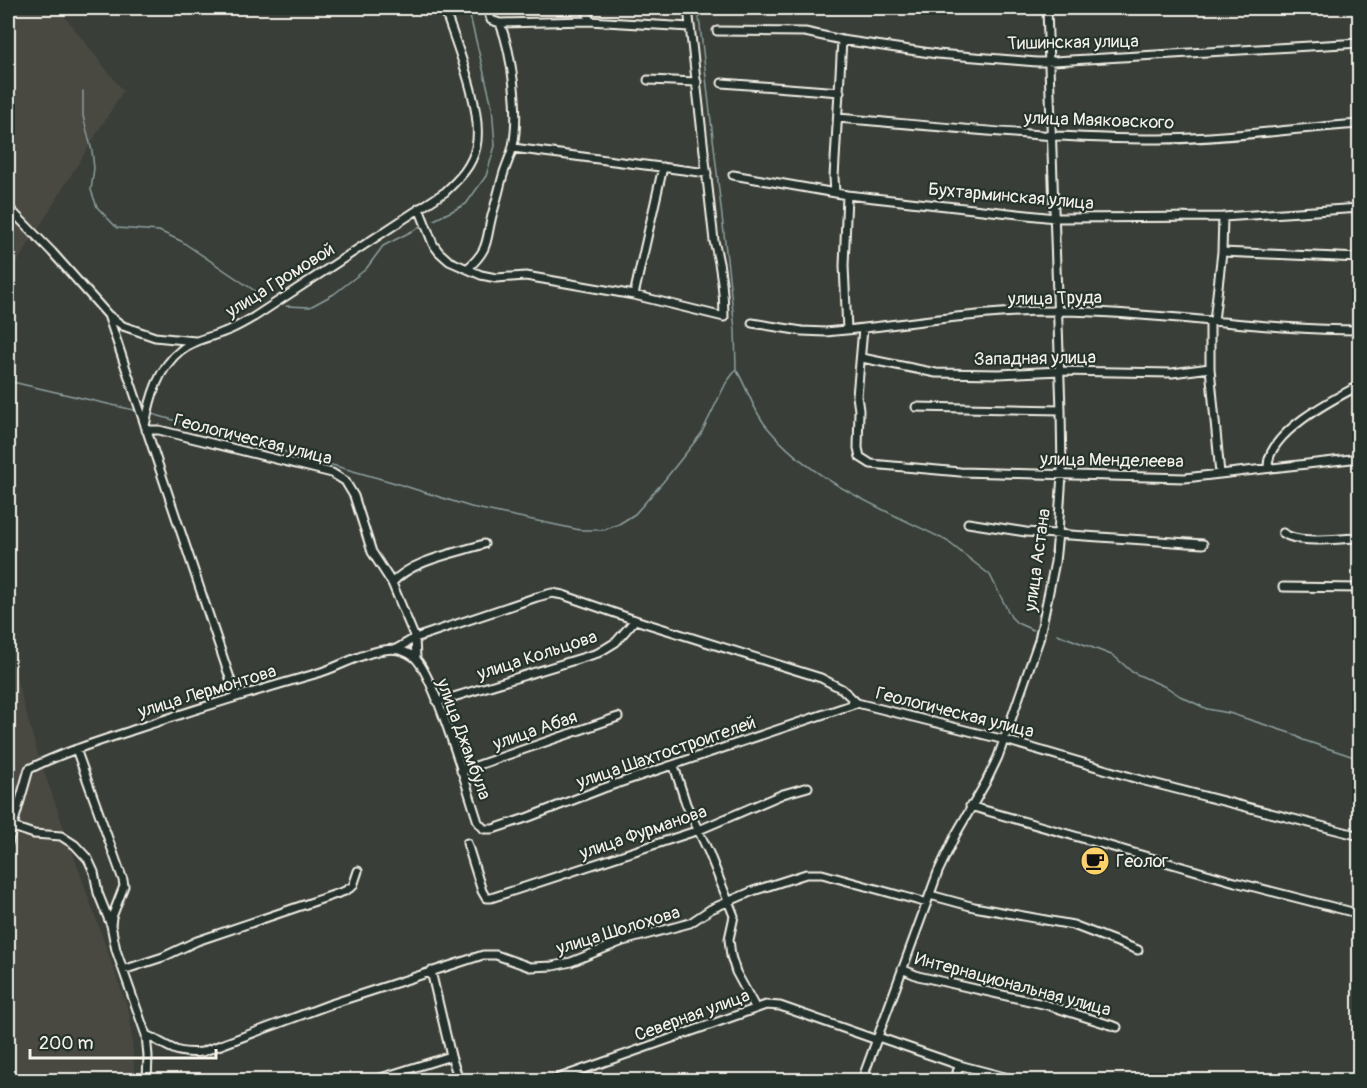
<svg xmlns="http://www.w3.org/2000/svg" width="1367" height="1088" font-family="Pangolin,sans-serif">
	<rect width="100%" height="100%" fill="#393f38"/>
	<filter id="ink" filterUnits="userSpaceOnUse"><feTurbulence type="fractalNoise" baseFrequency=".0167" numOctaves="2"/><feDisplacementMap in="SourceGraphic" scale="12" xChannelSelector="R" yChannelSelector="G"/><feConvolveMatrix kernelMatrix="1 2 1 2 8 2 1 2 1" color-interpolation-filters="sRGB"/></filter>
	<g filter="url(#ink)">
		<!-- built -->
		<path fill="#494a43" d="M8,8H58L123,91L8,277Z
			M8,650L38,755L130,1015L135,1080H8Z"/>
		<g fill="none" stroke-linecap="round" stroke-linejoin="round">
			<!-- stream -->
			<path stroke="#8f9fa1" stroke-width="1.5" d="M83,91V116L92,151L94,168L91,190L97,207L117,228L159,231L181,241L261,295
				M434,220L466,204L486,176L495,146L492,106L468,8
				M286,306L310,307L334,294L366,269L383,246L422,226
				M737,371C748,389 753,411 767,427C813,483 884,509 947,541L990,575L1011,617L1017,623L1033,630
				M8,381L138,411
				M152,414L392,482L471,507L580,530H604L619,524L635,514L663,482L701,434L726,383L736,370L735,329L698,8
				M1057,634L1114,656L1132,672L1168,688L1180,696L1207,709L1229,713L1293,734L1303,740L1360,759"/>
			<!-- minor casing -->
			<g stroke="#f4f1e8" stroke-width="11">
				<path id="minor" d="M487,8L491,20L500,23L589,21L690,27
					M587,8L589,21
					M717,31L805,32L842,40L937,54L1037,62L1360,43
					M648,80L697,82
					M722,83L840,92
					M838,118C945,127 1052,139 1160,139C1227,139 1293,128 1360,124
					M513,148L707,173
					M733,175L847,195L1055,218L1223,217L1360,208
					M835,193L834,177L842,40
					M8,207L52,252L108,315L123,326L155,337L195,341
					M419,208L433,244L439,252L449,261L481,275L496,278L526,276L634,295L724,317C724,289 721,267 714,241L688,8
					M1222,252L1360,258
					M467,269C491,248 485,240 493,212C497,199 500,185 504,172C507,163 511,155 513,146C520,113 512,54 500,23
					M634,295L663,167
					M108,315L236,696
					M1210,321V368L1220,474
					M1214,321L1222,252L1223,217
					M752,323L802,331L826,332C904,325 982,310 1061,311C1161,312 1259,330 1360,330
					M863,329L857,396L859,410L858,448L860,457L871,464L960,472L1185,478L1360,458
					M847,330L844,266L847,195
					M862,358L936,373L999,374L1060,371L1172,373L1210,368
					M916,407L1061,410
					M145,426C150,398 158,368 181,350C194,339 213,337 229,330C237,327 245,322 254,317L445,192C459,179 472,166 476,147C484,110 456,44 444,8
					M146,430H159L332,473L345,481L354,496L372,552L392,583L415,638L416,658
					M1268,467C1267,433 1333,399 1360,385
					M968,523L1026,532L1203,544
					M1283,533C1300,545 1338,538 1360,538
					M392,583C412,560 456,553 484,544
					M1283,587L1360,588
					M396,649L415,638L537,597L552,593L563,595L635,620L821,678L842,689L857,703L1005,740L1141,780L1360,836
					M437,702L598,653L616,642L635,620
					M76,749L123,880L124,886L112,917L111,925L116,950L146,1035L148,1056L147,1080
					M674,766L686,804L709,853L734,916L729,939L731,956L736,972L755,1007
					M461,771L618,717
					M970,806L1235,882L1360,914
					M13,827L34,834L61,836L75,845L88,859L94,872L98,893L110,923
					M8,843L29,769C63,752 100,741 136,729C195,709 255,691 315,674C338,668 360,653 384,650C394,648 405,650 414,657C434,673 468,792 478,822L484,829H493L529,817L604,788L857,703
					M467,843L482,891L486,898H491L699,830L783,794L808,787
					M930,895L974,907L1073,925L1138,950
					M902,969L918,976L1047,1005L1117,1027
					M123,970L163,957L197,941L345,891L353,886L358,871
					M431,971L451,1056L459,1080
					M146,1035C170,1046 174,1055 202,1052L331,1004L483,955H496L530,967L553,966L571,962L623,941L690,923L711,909L753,891L806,874H822L927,903
					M878,1037L959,1065L1016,1080
					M374,1080L451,1056
					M553,1080L766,1005L780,1006L877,1040
					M862,1080L938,872L956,834L986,782L998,757L1039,640L1055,562L1058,533L1062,474L1061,410L1047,8
					M955,1080L959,1065"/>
			</g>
			<!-- minor -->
			<use href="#minor" stroke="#26332d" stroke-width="7"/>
		</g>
	</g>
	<!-- icons -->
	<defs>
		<g id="cafe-disc" transform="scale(1.5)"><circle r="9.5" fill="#ffd166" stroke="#26332d"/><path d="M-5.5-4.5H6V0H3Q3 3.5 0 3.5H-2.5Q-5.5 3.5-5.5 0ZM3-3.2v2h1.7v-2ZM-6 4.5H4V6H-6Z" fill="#111"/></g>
	</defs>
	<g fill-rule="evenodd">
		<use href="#cafe-disc" x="1095" y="861"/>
	</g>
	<g text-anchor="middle" stroke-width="4.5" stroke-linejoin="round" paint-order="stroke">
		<!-- street labels -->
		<g font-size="18" fill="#f4f1e8" stroke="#26332d">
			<text transform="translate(1073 42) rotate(-1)" y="6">Тишинская улица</text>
			<text transform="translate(1099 120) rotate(2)" y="6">улица Маяковского</text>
			<text transform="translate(1011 196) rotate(5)" y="6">Бухтарминская улица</text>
			<text transform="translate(280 280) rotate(-32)" y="6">улица Громовой</text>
			<text transform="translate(1055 298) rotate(-1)" y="6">улица Труда</text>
			<text transform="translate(1035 358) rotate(-1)" y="6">Западная улица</text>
			<text transform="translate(253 439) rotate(14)" y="6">Геологическая улица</text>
			<text transform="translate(1112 460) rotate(1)" y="6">улица Менделеева</text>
			<text transform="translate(1037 560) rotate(-82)" y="6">улица Астана</text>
			<text transform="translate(537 655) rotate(-18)" y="6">улица Кольцова</text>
			<text transform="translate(207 691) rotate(-17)" y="6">улица Лермонтова</text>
			<text transform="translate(955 712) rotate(14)" y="6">Геологическая улица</text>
			<text transform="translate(535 730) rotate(-19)" y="6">улица Абая</text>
			<text transform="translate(464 739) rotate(70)" y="6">улица Джамбула</text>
			<text transform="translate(666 752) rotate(-19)" y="6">улица Шахтостроителей</text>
			<text transform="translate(643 832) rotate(-19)" y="6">улица Фурманова</text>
			<text transform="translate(618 930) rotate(-17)" y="6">улица Шолохова</text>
			<text transform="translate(1013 984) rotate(15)" y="6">Интернациональная улица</text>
			<text transform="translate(692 1015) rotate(-20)" y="6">Северная улица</text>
		</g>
		<!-- poi labels -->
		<g font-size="18" fill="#f4f1e8" stroke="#26332d" text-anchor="start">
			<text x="1116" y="867">Геолог</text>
		</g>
	</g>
	<!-- margin -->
	<rect width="1367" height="1088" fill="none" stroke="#26332d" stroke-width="30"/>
	<rect x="15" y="15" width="1337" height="1058" fill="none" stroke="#f4f1e8" stroke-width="2" filter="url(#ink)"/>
	<!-- scale -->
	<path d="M30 1049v9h186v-9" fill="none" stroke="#f4f1e8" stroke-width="3"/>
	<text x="39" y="1049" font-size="18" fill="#f4f1e8" stroke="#26332d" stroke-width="4.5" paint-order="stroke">200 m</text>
</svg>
